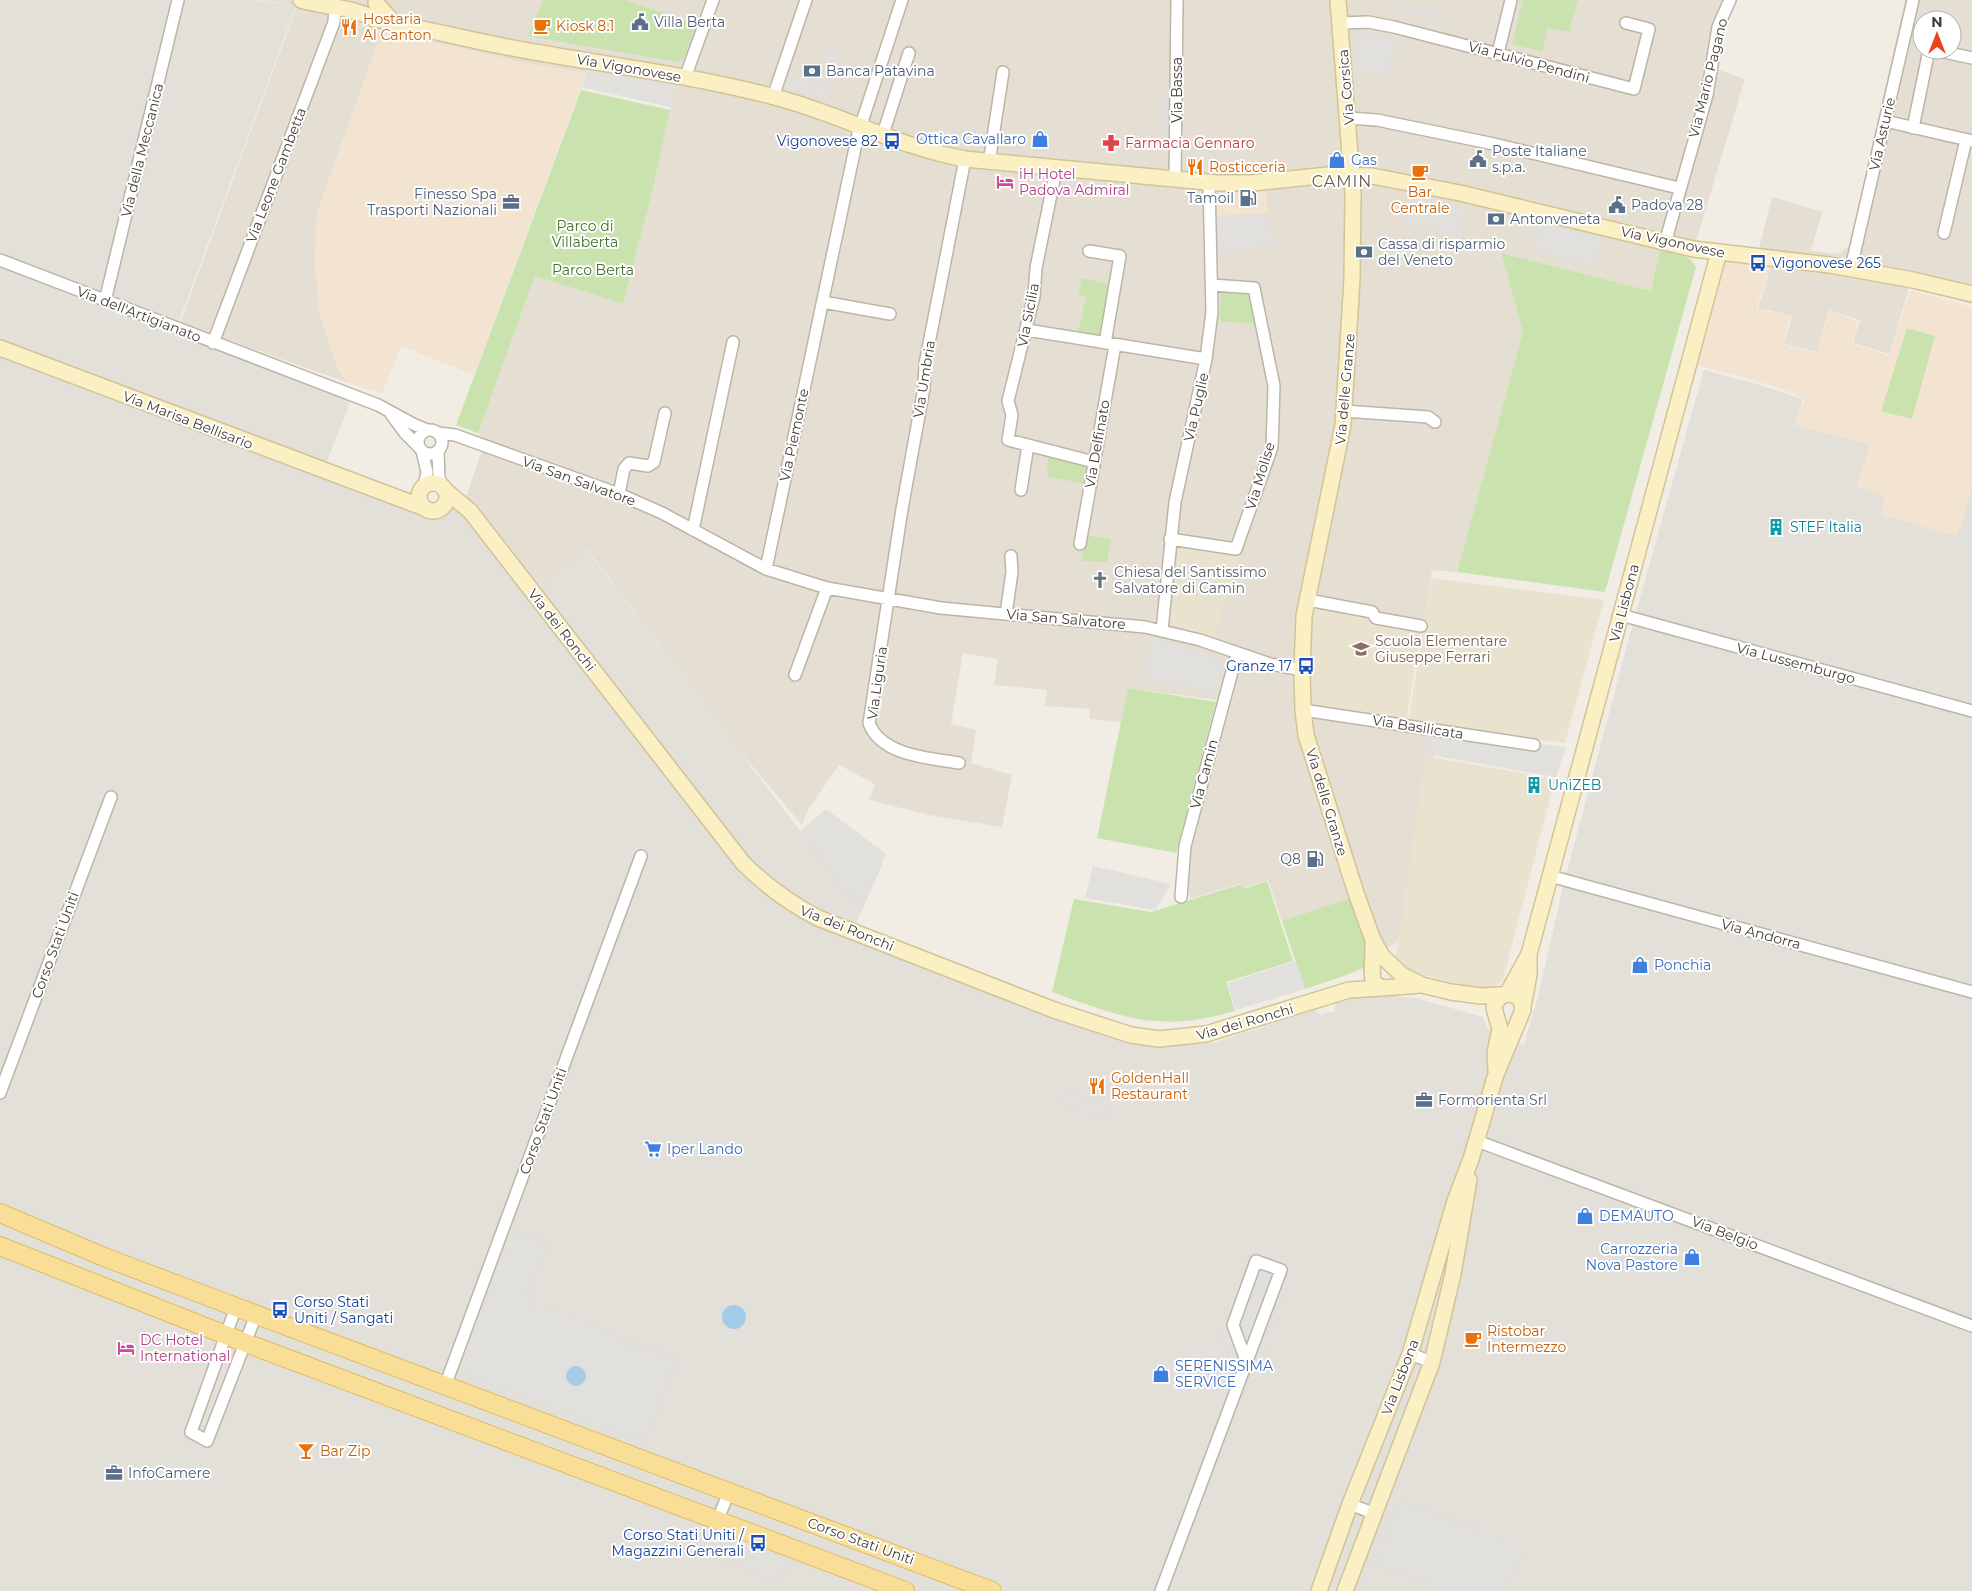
<svg xmlns="http://www.w3.org/2000/svg" width="1972" height="1591" font-family="Montserrat,sans-serif">
	<rect width="100%" height="100%" fill="#f1ede4"/>
	<!-- residential -->
	<path fill="#e4dfd2" fill-rule="evenodd" d="M262,0H1735L1725,20L1719,70L1745,79L1696,242L1690,249H1660L1651,291L1501,253L1523,332L1457,572L1432,570L1423,629L1307,708L1432,724L1434,756L1407,936L1372,958L1351,899L1282,921L1268,880L1244,888L1242,883L1190,899L1185,855L1211,743L1216,700L1128,688L1121,722L1090,719L1089,709L1045,706L1047,690L994,685L998,659L963,653L951,724L976,730L971,763L1012,775L1002,827L929,815L869,800L875,784L839,765L808,810L802,825L738,749L586,548L526,595L462,509L485,441L478,433L535,276L623,304L652,193L675,85L588,69L586,73L526,63L382,31L317,213L315,263L330,347L340,373L349,383L180,323L297,6Z
		M1905,0H1972V304L1909,287L1890,354L1853,343L1860,320L1829,310L1817,352L1784,344L1792,316L1758,308L1774,256L1760,254V244L1772,197L1822,212L1811,251L1839,254L1849,246ZM1922,20H1952V50H1922Z"/>
	<!-- commercial -->
	<path fill="#f2e4d0" d="M382,31L526,63L586,73L474,375L401,346L382,394L349,383L340,373L319,314L315,263L317,213Z
		M1266,191L1268,213L1216,216V198L1219,194Z
		M1720,258L1771,263L1756,309L1790,316L1783,345L1817,353L1830,311L1858,321L1852,344L1890,356L1910,290L1972,307V486L1957,536L1881,515L1856,486L1795,425L1805,398L1774,386L1693,364Z"/>
	<!-- industrial -->
	<path fill="#e3dfd9" d="M0,0H256L296,6L178,324L345,393L349,405L325,466L401,494L422,498L446,507L453,506L468,516L526,595L585,548L804,836L826,820L883,863L850,937L1160,1045L1212,1043L1315,1010L1320,1015L1334,1011L1336,1003L1356,998L1394,996L1415,998L1483,1017L1488,1030L1524,1045L1538,997L1564,883L1633,623L1704,370L1756,384L1803,399L1795,425L1870,445L1856,486L1885,498L1881,515L1957,536L1972,487V1591H0Z"/>
	<!-- education -->
	<path fill="#e9e2ce" d="M1173,547L1240,550L1214,640L1165,625Z
		M1431,578L1604,600L1565,743L1408,723Z
		M1309,602L1421,628L1406,722L1309,711Z
		M1425,756L1555,779L1503,980L1497,985L1480,989L1404,970L1395,963Z"/>
	<!-- green -->
	<path fill="#cae3ae" d="M543,0H625L696,24L685,57L678,62L528,36Z
		M1523,0H1578L1569,32L1548,27L1542,52L1512,44Z
		M581,90L670,110L652,193L623,304L535,276L478,433L456,425Z
		M1660,249C1675,252 1688,253 1696,267L1605,592L1457,572L1523,332L1501,253L1651,291Z
		M1082,278L1109,284L1100,336L1078,331L1086,297L1078,295Z
		M1221,292L1249,295L1255,324L1220,321Z
		M1907,328L1935,336L1912,419L1881,411Z
		M1048,457L1086,467L1084,484L1047,476Z
		M1086,535L1111,539L1107,562L1081,561Z
		M1128,688L1216,702L1176,853L1097,838Z
		M1267,881L1293,961L1226,982L1235,1011C1160,1033 1123,1018 1052,992L1074,899L1151,912L1242,884L1244,889Z
		M1351,898L1372,958L1368,966L1344,976L1305,989L1282,921Z"/>
	<!-- parking -->
	<path fill="#e2e0dc" d="M1401,3L1446,14L1444,21L1399,10Z
		M1372,32L1397,39L1388,77L1358,72L1355,45L1358,38Z
		M829,46L842,50L825,100L783,86L788,72L824,84L829,68L823,65Z
		M588,69L675,85L670,107L582,87Z
		M1164,91H1171L1170,144H1163Z
		M1409,197L1466,209L1461,236L1403,224Z
		M1268,213L1275,246L1218,253L1216,216Z
		M1540,222L1602,238L1595,267L1533,251Z
		M1368,416L1419,421V427L1368,423Z
		M1150,638L1182,646L1220,659L1225,666L1216,692L1146,680Z
		M1429,728L1566,747L1556,777L1425,754Z
		M826,809L886,854L865,902L851,897L800,831Z
		M1093,866L1171,884L1155,910L1085,898Z
		M1296,961L1305,989L1236,1010L1227,983Z
		M1065,1090L1109,1104L1105,1118L1061,1103Z
		M514,1231L547,1243L525,1301L623,1338L622,1342L630,1346L632,1342L677,1359L644,1444L458,1373L510,1236H512Z
		M1249,1263L1290,1279L1255,1372L1237,1365L1221,1333Z
		M1399,1500L1523,1547L1506,1591H1430L1432,1586L1374,1564Z
		M726,1541L786,1563L779,1582L719,1559Z"/>
	<!-- water -->
	<path fill="#a3cceb" d="M722 1317a12 12 0 1 1 24 0a12 12 0 1 1-24 0Z
		M566 1376a10 10 0 1 1 20 0a10 10 0 1 1-20 0Z"/>
	<g fill="none" stroke-linecap="round" stroke-linejoin="round">
		<!-- street casing -->
		<g stroke="#bcb5a7" stroke-width="14">
			<path id="street" d="M1340,23L1368,22L1394,27L1634,89L1649,29L1626,23
				M1935,50L1972,58
				M1498,53L1511,0
				M685,78L713,0
				M773,97L806,0
				M1348,118L1377,120L1494,144L1679,188
				M1885,121L1972,141
				M1913,128L1929,50
				M883,134L909,53
				M989,163L1003,72
				M1056,170L1036,268L1034,296L1008,401L1012,415L1008,440L1094,462
				M1175,179L1177,0
				M1944,233L1966,140
				M1665,243L1707,95L1718,27L1730,0
				M1089,251L1120,256L1105,343
				M0,260L378,405L413,424L427,430
				M1851,268L1913,0
				M105,301L178,0
				M823,302L890,314
				M1027,330L1206,359
				M213,343L334,22L335,7
				M1344,411L1428,417L1435,422
				M391,414L405,433L419,447
				M418 442a12 12 0 1 1 24 0a12 12 0 1 1-24 0Z
				M438,433L455,435L619,494L662,513L766,569L827,588L941,608L1145,627L1200,640L1270,664L1302,670
				M422,451L427,472L424,486
				M438,451L439,478L443,487
				M1021,490L1028,445
				M619,494L624,469L629,463L648,466L654,462L665,413
				M693,530L733,342
				M1170,539L1236,549L1272,447L1274,386L1254,288L1212,285
				M1080,544L1115,345
				M766,569L858,134L902,0
				M1308,600L1372,612L1376,618L1421,626
				M1006,614L1012,572L1011,556
				M1621,615L1972,711
				M1162,630L1175,502L1206,359L1212,312L1209,183
				M795,675L827,588
				M1303,710L1534,745
				M959,763C930,758 881,756 869,723L902,509L924,388L925,364L965,159
				M1550,876L1972,992
				M1181,897L1185,846L1237,653
				M0,1093L111,797
				M1477,1141L1972,1326
				M236,1307L191,1432L207,1441L256,1315
				M1410,1354L1432,1362
				M445,1386L641,856
				M1350,1504L1375,1514
				M718,1519L729,1492
				M1161,1591L1281,1270L1256,1261L1233,1325L1247,1363"/>
		</g>
		<!-- secondary casing -->
		<g stroke="#d2c398" stroke-width="18">
			<path id="secondary" d="M301,0C325,7 353,7 375,19C428,29 480,43 534,52C616,66 701,77 782,99C844,116 902,148 965,159L1217,183H1252L1328,175L1372,176L1460,193L1693,249L1830,265L1913,280L1972,294
				M376,3L394,23
				M0,348L422,507
				M419 497a14 14 0 1 1 28 0a14 14 0 1 1-28 0Z
				M446,491L470,511L743,863C766,886 789,903 818,918L1054,1010L1131,1035L1159,1039L1206,1034L1349,990L1382,988
				M1373,942C1374,953 1370,974 1374,983L1382,988L1420,985
				M1507,994L1529,954
				M1523,1006L1529,975V954L1719,252
				M1496,1071L1495,1053L1500,1029L1494,1008L1495,1003L1502,995
				M1319,1591L1350,1504L1410,1354L1455,1201L1471,1159L1496,1074L1523,1010L1521,1000L1513,994L1481,996L1451,992L1422,985L1402,975L1382,956L1373,940L1356,893L1306,735L1303,710L1302,670L1304,616L1343,425L1352,279L1353,193L1338,0
				M1345,1591L1432,1362L1453,1274L1469,1180"/>
		</g>
		<!-- primary casing -->
		<g stroke="#dcbc67" stroke-width="20">
			<path id="primary" d="M0,1213L104,1257L236,1307L992,1591
				M0,1246L246,1343L905,1591"/>
		</g>
		<!-- street -->
		<use href="#street" stroke="#fff" stroke-width="11"/>
		<!-- secondary -->
		<use href="#secondary" stroke="#fbefc4" stroke-width="15"/>
		<!-- primary -->
		<use href="#primary" stroke="#f8de96" stroke-width="18"/>
	</g>
	<!-- icons -->
	<defs>
		<g id="civic-bare" transform="scale(1.35)"><path d="M-.6-6.5H3V-4.5H.6V-3L4-1V1h2V6H-6V1h2V-1L-.6-3ZM-1.2 2.5V6h2.4V2.5Z" fill="#5c6f8a" stroke="#fff" stroke-width="2.5" paint-order="stroke"/></g>
		<g id="cafe-bare" transform="scale(1.35)"><path d="M-5.5-4.5H6V0H3Q3 3.5 0 3.5H-2.5Q-5.5 3.5-5.5 0ZM3-3.2v2h1.7v-2ZM-6 4.5H4V6H-6Z" fill="#e8710a" stroke="#fff" stroke-width="2.5" paint-order="stroke"/></g>
		<g id="restaurant-bare" transform="scale(1.35)"><path d="M-5-6h1v4h1v-4h1v4h1v-4h1v5L-1.5 .5V6h-2V.5L-5-1ZM5-6V6H3V1.5H1.5Q1.5-4 5-6Z" fill="#e8710a" stroke="#fff" stroke-width="2.5" paint-order="stroke"/></g>
		<g id="bank-bare" transform="scale(1.35)"><path d="M-6-4H6V4H-6ZM0-2.3a2.3 2.3 0 1 0 0 4.6a2.3 2.3 0 1 0 0-4.6Z" fill="#5c6f8a" stroke="#fff" stroke-width="2.5" paint-order="stroke"/></g>
		<g id="shop-bare" transform="scale(1.35)"><path d="M-5-2.5h2.3a2.7 3.5 0 0 1 5.4 0H5L5.5 6h-11ZM-1.5-2.5h3a1.5 2.3 0 0 0-3 0Z" fill="#3f7fe0" stroke="#fff" stroke-width="2.5" paint-order="stroke"/></g>
		<g id="bus-bare" transform="scale(1.35)"><path d="M-5-6H5V4H4V6H2V4H-2V6H-4V4H-5ZM-3.5-4V0h7V-4ZM-3.5 1.2v1.5H-2V1.2ZM2 1.2v1.5H3.5V1.2Z" fill="#1a4fb4" stroke="#fff" stroke-width="2.5" paint-order="stroke"/></g>
		<g id="pharmacy-bare" transform="scale(1.35)"><path d="M-2-6h4v4h4v4h-4v4h-4v-4h-4v-4h4Z" fill="#e0444e" stroke="#fff" stroke-width="2.5" paint-order="stroke"/></g>
		<g id="hotel-bare" transform="scale(1.35)"><path d="M-6-4.5h1.5V1H6V5H4.5V3h-9V5H-6ZM-4 0a1.8 1.8 0 1 1 3.6 0ZM.5 0V-2.5h3Q6-2.5 6 0Z" fill="#d1479c" stroke="#fff" stroke-width="2.5" paint-order="stroke"/></g>
		<g id="fuel-bare" transform="scale(1.35)"><path d="M-5.5-6h7V0h2V4h1.3V-2.5L3-4.5l.8-.8L6-3V5H2.5V1h-1V6h-7ZM-4.2-4.7v3.2H.2V-4.7Z" fill="#5c6f8a" stroke="#fff" stroke-width="2.5" paint-order="stroke"/></g>
		<g id="office-bare" transform="scale(1.35)"><path d="M-6-3h4V-5.5h4V-3h4V5H-6ZM-1-4.5V-3h2v-1.5ZM-6 0V1H6V0Z" fill="#5c6f8a" stroke="#fff" stroke-width="2.5" paint-order="stroke"/></g>
		<g id="building-bare" transform="scale(1.35)"><path d="M-4-6H4V6H1V3H-1V6H-4ZM-2.5-4.3h1.7v1.8h-1.7ZM.8-4.3h1.7v1.8H.8ZM-2.5-1h1.7V.8h-1.7ZM.8-1h1.7V.8H.8Z" fill="#0f9aa8" stroke="#fff" stroke-width="2.5" paint-order="stroke"/></g>
		<g id="church-bare" transform="scale(1.35)"><path d="M-1.2-6h2.4v3.5h3.3v2.4h-3.3V6h-2.4V-.1h-3.3v-2.4h3.3Z" fill="#6b7280" stroke="#fff" stroke-width="2.5" paint-order="stroke"/></g>
		<g id="school-bare" transform="scale(1.35)"><path d="M0-5L7-2L0 1L-7-2ZM-4 1L0 2.5L4 1V4Q0 6-4 4Z" fill="#8d6e63" stroke="#fff" stroke-width="2.5" paint-order="stroke"/></g>
		<g id="supermarket-bare" transform="scale(1.35)"><path d="M-6-5.5h2.5l.6 2H6L4.5 2H-2.5L-4.4-4H-6ZM-1.5 3.2a1.3 1.3 0 1 0 .1 0ZM3 3.2a1.3 1.3 0 1 0 .1 0Z" fill="#3f7fe0" stroke="#fff" stroke-width="2.5" paint-order="stroke"/></g>
		<g id="bar-bare" transform="scale(1.35)"><path d="M-6-5H6L.8 .8V4.5H3.5V6h-7V4.5H-.8V.8Z" fill="#e8710a" stroke="#fff" stroke-width="2.5" paint-order="stroke"/></g>
	</defs>
	<g fill-rule="evenodd">
		<use href="#civic-bare" x="640" y="22"/>
		<use href="#cafe-bare" x="542" y="26"/>
		<use href="#restaurant-bare" x="349" y="27"/>
		<use href="#bank-bare" x="812" y="71"/>
		<use href="#shop-bare" x="1040" y="139"/>
		<use href="#bus-bare" x="892" y="141"/>
		<use href="#pharmacy-bare" x="1111" y="143"/>
		<use href="#civic-bare" x="1478" y="159"/>
		<use href="#shop-bare" x="1337" y="160"/>
		<use href="#restaurant-bare" x="1195" y="167"/>
		<use href="#cafe-bare" x="1420" y="172"/>
		<use href="#hotel-bare" x="1005" y="182"/>
		<use href="#fuel-bare" x="1248" y="198"/>
		<use href="#office-bare" x="511" y="202"/>
		<use href="#civic-bare" x="1617" y="205"/>
		<use href="#bank-bare" x="1496" y="219"/>
		<use href="#bank-bare" x="1364" y="252"/>
		<use href="#bus-bare" x="1758" y="263"/>
		<use href="#building-bare" x="1776" y="527"/>
		<use href="#church-bare" x="1100" y="580"/>
		<use href="#school-bare" x="1361" y="649"/>
		<use href="#bus-bare" x="1306" y="666"/>
		<use href="#building-bare" x="1534" y="785"/>
		<use href="#fuel-bare" x="1315" y="859"/>
		<use href="#shop-bare" x="1640" y="965"/>
		<use href="#restaurant-bare" x="1097" y="1086"/>
		<use href="#office-bare" x="1424" y="1100"/>
		<use href="#supermarket-bare" x="653" y="1149"/>
		<use href="#shop-bare" x="1585" y="1216"/>
		<use href="#shop-bare" x="1692" y="1257"/>
		<use href="#bus-bare" x="280" y="1310"/>
		<use href="#cafe-bare" x="1473" y="1339"/>
		<use href="#hotel-bare" x="126" y="1348"/>
		<use href="#shop-bare" x="1161" y="1374"/>
		<use href="#bar-bare" x="306" y="1451"/>
		<use href="#office-bare" x="114" y="1473"/>
		<use href="#bus-bare" x="758" y="1543"/>
	</g>
	<g text-anchor="middle" stroke-width="4" stroke-linejoin="round" paint-order="stroke">
		<!-- food labels -->
		<g font-size="14" fill="#c56008" stroke="#fff" text-anchor="start">
			<text x="363" y="24">Hostaria<tspan x="363" dy="16">Al Canton</tspan></text>
			<text x="556" y="31">Kiosk 8.1</text>
			<text x="1209" y="172">Rosticceria</text>
			<text x="1420" y="197" text-anchor="middle">Bar<tspan x="1420" dy="16">Centrale</tspan></text>
			<text x="1111" y="1083">GoldenHall<tspan x="1111" dy="16">Restaurant</tspan></text>
			<text x="1487" y="1336">Ristobar<tspan x="1487" dy="16">Intermezzo</tspan></text>
			<text x="320" y="1456">Bar Zip</text>
		</g>
		<!-- service labels -->
		<g font-size="14" fill="#4e5e75" stroke="#fff" text-anchor="start">
			<text x="654" y="27">Villa Berta</text>
			<text x="826" y="76">Banca Patavina</text>
			<text x="1492" y="156">Poste Italiane<tspan x="1492" dy="16">s.p.a.</tspan></text>
			<text x="497" y="199" text-anchor="end">Finesso Spa<tspan x="497" dy="16">Trasporti Nazionali</tspan></text>
			<text x="1234" y="203" text-anchor="end">Tamoil</text>
			<text x="1631" y="210">Padova 28</text>
			<text x="1510" y="224">Antonveneta</text>
			<text x="1378" y="249">Cassa di risparmio<tspan x="1378" dy="16">del Veneto</tspan></text>
			<text x="1301" y="864" text-anchor="end">Q8</text>
			<text x="1438" y="1105">Formorienta Srl</text>
			<text x="128" y="1478">InfoCamere</text>
		</g>
		<!-- street labels -->
		<g font-size="14" fill="#423d34" stroke="#fff">
			<text transform="translate(1529 62) rotate(15)" y="5">Via Fulvio Pendini</text>
			<text transform="translate(629 68) rotate(10)" y="5">Via Vigonovese</text>
			<text transform="translate(1708 78) rotate(-76)" y="5">Via Mario Pagano</text>
			<text transform="translate(1346 87) rotate(-95)" y="5">Via Corsica</text>
			<text transform="translate(1177 90) rotate(-90)" y="5">Via Bassa</text>
			<text transform="translate(1882 134) rotate(-77)" y="5">Via Asturie</text>
			<text transform="translate(142 150) rotate(-76)" y="5">Via della Meccanica</text>
			<text transform="translate(276 175) rotate(-69)" y="5">Via Leone Gambetta</text>
			<text transform="translate(1673 242) rotate(12)" y="5">Via Vigonovese</text>
			<text transform="translate(139 314) rotate(21)" y="5">Via dell'Artigianato</text>
			<text transform="translate(1028 315) rotate(-79)" y="5">Via Sicilia</text>
			<text transform="translate(924 379) rotate(-81)" y="5">Via Umbria</text>
			<text transform="translate(1345 389) rotate(-85)" y="5">Via delle Granze</text>
			<text transform="translate(1196 407) rotate(-77)" y="5">Via Puglie</text>
			<text transform="translate(188 420) rotate(21)" y="5">Via Marisa Bellisario</text>
			<text transform="translate(794 435) rotate(-78)" y="5">Via Piemonte</text>
			<text transform="translate(1097 444) rotate(-80)" y="5">Via Delfinato</text>
			<text transform="translate(1260 476) rotate(-73)" y="5">Via Molise</text>
			<text transform="translate(579 481) rotate(20)" y="5">Via San Salvatore</text>
			<text transform="translate(1624 603) rotate(-75)" y="5">Via Lisbona</text>
			<text transform="translate(1066 619) rotate(5)" y="5">Via San Salvatore</text>
			<text transform="translate(562 630) rotate(52)" y="5">Via dei Ronchi</text>
			<text transform="translate(1796 663) rotate(15)" y="5">Via Lussemburgo</text>
			<text transform="translate(877 683) rotate(-82)" y="5">Via Liguria</text>
			<text transform="translate(1418 727) rotate(9)" y="5">Via Basilicata</text>
			<text transform="translate(1204 774) rotate(-75)" y="5">Via Camin</text>
			<text transform="translate(1327 802) rotate(73)" y="5">Via delle Granze</text>
			<text transform="translate(847 928) rotate(22)" y="5">Via dei Ronchi</text>
			<text transform="translate(1761 934) rotate(15)" y="5">Via Andorra</text>
			<text transform="translate(55 945) rotate(-70)" y="5">Corso Stati Uniti</text>
			<text transform="translate(1245 1022) rotate(-16)" y="5">Via dei Ronchi</text>
			<text transform="translate(543 1121) rotate(-70)" y="5">Corso Stati Uniti</text>
			<text transform="translate(1725 1233) rotate(21)" y="5">Via Belgio</text>
			<text transform="translate(1400 1377) rotate(-69)" y="5">Via Lisbona</text>
			<text transform="translate(861 1541) rotate(20)" y="5">Corso Stati Uniti</text>
		</g>
		<!-- shop labels -->
		<g font-size="14" fill="#366cbe" stroke="#fff" text-anchor="start">
			<text x="1026" y="144" text-anchor="end">Ottica Cavallaro</text>
			<text x="1351" y="165">Gas</text>
			<text x="1654" y="970">Ponchia</text>
			<text x="667" y="1154">Iper Lando</text>
			<text x="1599" y="1221">DEMAUTO</text>
			<text x="1678" y="1254" text-anchor="end">Carrozzeria<tspan x="1678" dy="16">Nova Pastore</tspan></text>
			<text x="1175" y="1371">SERENISSIMA<tspan x="1175" dy="16">SERVICE</tspan></text>
		</g>
		<!-- transit labels -->
		<g font-size="14" fill="#164399" stroke="#fff" text-anchor="end">
			<text x="878" y="146">Vigonovese 82</text>
			<text x="1772" y="268" text-anchor="start">Vigonovese 265</text>
			<text x="1292" y="671">Granze 17</text>
			<text x="294" y="1307" text-anchor="start">Corso Stati<tspan x="294" dy="16">Uniti / Sangati</tspan></text>
			<text x="744" y="1540">Corso Stati Uniti /<tspan x="744" dy="16">Magazzini Generali</tspan></text>
		</g>
		<!-- health labels -->
		<g font-size="14" fill="#be3a42" stroke="#fff" text-anchor="start">
			<text x="1125" y="148">Farmacia Gennaro</text>
		</g>
		<!-- hotel labels -->
		<g font-size="14" fill="#b23c85" stroke="#fff" text-anchor="start">
			<text x="1019" y="179">iH Hotel<tspan x="1019" dy="16">Padova Admiral</tspan></text>
			<text x="140" y="1345">DC Hotel<tspan x="140" dy="16">International</tspan></text>
		</g>
		<!-- park labels -->
		<g font-size="14" fill="#44702c" stroke="#fff">
			<text x="585" y="231">Parco di<tspan x="585" dy="16">Villaberta</tspan></text>
			<text x="593" y="275">Parco Berta</text>
		</g>
		<!-- culture labels -->
		<g font-size="14" fill="#0d838f" stroke="#fff" text-anchor="start">
			<text x="1790" y="532">STEF Italia</text>
			<text x="1548" y="790">UniZEB</text>
		</g>
		<!-- worship labels -->
		<g font-size="14" fill="#5b616d" stroke="#fff" text-anchor="start">
			<text x="1114" y="577">Chiesa del Santissimo<tspan x="1114" dy="16">Salvatore di Camin</tspan></text>
		</g>
		<!-- education labels -->
		<g font-size="14" fill="#785e54" stroke="#fff" text-anchor="start">
			<text x="1375" y="646">Scuola Elementare<tspan x="1375" dy="16">Giuseppe Ferrari</tspan></text>
		</g>
		<!-- quarter labels -->
		<g font-size="16" letter-spacing="1" fill="#655b4c" stroke="#fff">
			<text x="1342" y="187">CAMIN</text>
		</g>
	</g>
	<!-- north arrow -->
	<g transform="translate(1937 35)"><circle r="24" fill="#ffffff" stroke="#b3b1ae"/>
	<path d="M0-4L9 19L0 12L-9 19Z" fill="#ed431f"/>
	<text y="-8" font-size="14" font-weight="bold" text-anchor="middle" fill="#423d34">N</text>
	</g>
</svg>
